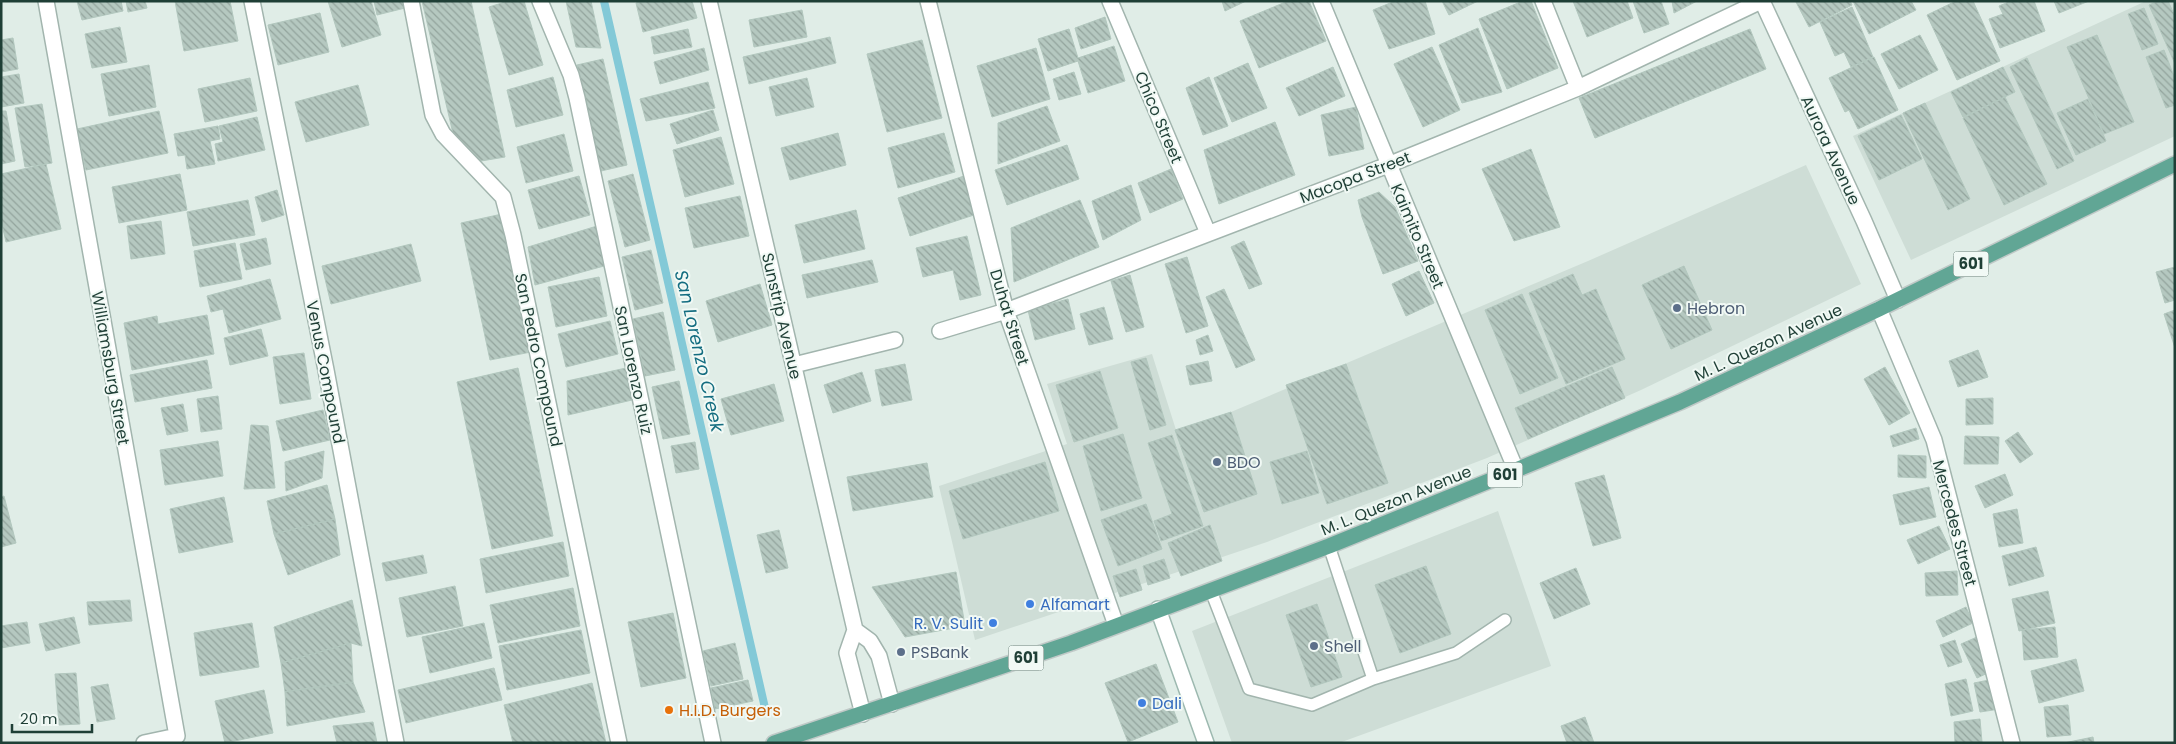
<svg xmlns="http://www.w3.org/2000/svg" width="2176" height="744" font-family="Poppins,sans-serif">
	<defs>
		<pattern id="building-back-hatch" width="6" height="6" patternUnits="userSpaceOnUse" patternTransform="scale(1.25)"><rect width="6" height="6" fill="#b5c8c0"/><path d="M-1 5l2 2M0 0l6 6M5-1l2 2" fill="none" stroke="#93a49d"/></pattern>
	</defs>
	<rect width="100%" height="100%" fill="#e0ede7"/>
	<!-- built -->
	<path fill="#ceddd6" d="M2146,1H2175V136L1911,260L1853,136Z
		M1806,165L1861,284L1641,390L1487,458L1267,542L975,640L939,486L1067,444L1047,384L1152,354L1176,430L1231,412L1588,261Z
		M1498,511L1551,666L1339,743H1232L1192,631Z"/>
	<g fill="none" stroke-linecap="round" stroke-linejoin="round">
		<!-- stream -->
		<path stroke="#83c9d7" stroke-width="8" d="M604,1L765,708"/>
	</g>
	<!-- building -->
	<path fill="url(#building-back-hatch)" stroke="#b2c7be" d="M77,1H121L123,11L82,20Z
		M126,1H145L147,8L128,12Z
		M175,1H230L238,41L184,51Z
		M328,1H371L381,35L342,47Z
		M374,1H408L409,7L377,15Z
		M422,1H471L505,157L469,163L455,142Z
		M508,1H524L543,65L509,75L489,7Z
		M566,1H591L601,48L576,47Z
		M644,1H692L697,18L643,32L636,3Z
		M1222,1H1246L1225,11Z
		M1288,1H1309L1326,41L1259,68L1240,21Z
		M1395,1H1425L1435,34L1389,49L1373,10Z
		M1442,1H1478L1449,15Z
		M1523,1H1531L1558,68L1507,89L1479,19Z
		M1573,1H1627L1633,18L1587,37Z
		M1633,1H1661L1669,24L1644,33Z
		M1672,1H1697L1674,13Z
		M1850,1L1852,5L1809,27L1796,2Z
		M1853,1H1911L1916,10L1869,34Z
		M1956,1H1973L2000,61L1957,80L1927,15Z
		M2011,1H2034L2045,31L2000,48L1989,19L2003,14L1999,6Z
		M2054,1H2089L2059,13Z
		M2158,1H2168L2175,16V64L2149,5Z
		M1852,7L1873,57L1851,67L1844,52L1835,56L1820,22Z
		M2144,8L2158,44L2142,50L2128,14Z
		M802,10L807,37L754,47L749,20Z
		M320,13L329,52L278,65L268,25Z
		M1105,17L1111,39L1081,49L1075,28Z
		M120,27L127,62L92,68L85,34Z
		M1478,28L1502,92L1462,103L1439,45Z
		M688,29L692,47L654,54L651,37Z
		M1069,29L1078,58L1114,46L1125,81L1088,93L1078,61L1048,71L1038,39Z
		M1750,29L1766,69L1595,138L1579,98Z
		M1920,35L1938,70L1899,89L1881,54Z
		M2097,35L2134,122L2104,134L2067,47Z
		M830,37L836,63L749,84L743,57Z
		M13,38L18,69L1,72V40Z
		M922,40L942,118L887,132L867,54Z
		M1432,47L1460,110L1423,127L1394,64Z
		M704,48L709,70L660,84L654,62Z
		M1036,48L1050,99L992,117L977,66Z
		M2164,50L2175,79V105L2166,108L2146,57Z
		M1874,57L1898,110L1858,129L1849,110L1845,112L1829,78Z
		M2027,58L2074,161L2057,169L2010,67Z
		M603,59L627,165L601,171L577,65Z
		M1248,63L1267,108L1232,122L1214,78Z
		M149,65L156,107L109,116L101,74Z
		M1333,67L1345,96L1299,116L1286,88Z
		M2003,67L2015,92L1963,117L1951,92Z
		M1074,72L1081,94L1059,100L1053,79Z
		M19,74L24,103L1,107V77Z
		M553,77L563,115L516,127L507,90Z
		M1209,77L1228,126L1203,135L1186,88Z
		M250,78L257,111L205,122L198,89Z
		M807,78L814,107L776,116L769,87Z
		M708,82L715,108L646,121L640,99Z
		M358,85L369,125L306,142L295,102Z
		M2005,97L2047,184L2004,205L1963,118Z
		M2088,99L2106,141L2076,155L2057,113Z
		M1925,103L1970,199L1948,210L1903,113Z
		M42,104L52,163L25,167L15,108Z
		M1047,106L1060,141L998,164V123Z
		M1356,107L1364,149L1329,156L1321,115Z
		M713,110L719,130L677,144L670,124Z
		M1,111H6L15,161L1,164Z
		M159,111L168,153L86,170L77,129Z
		M1901,115L1922,159L1879,180L1858,136Z
		M257,117L265,150L218,161L215,144L223,142L219,126Z
		M1275,122L1295,175L1219,204L1204,150Z
		M218,126L220,139L210,141L215,164L187,169L185,155L178,156L174,134Z
		M838,133L846,165L790,180L781,148Z
		M944,133L955,172L898,188L888,148Z
		M564,134L573,171L526,183L517,147Z
		M721,137L734,184L685,197L673,150Z
		M1067,145L1079,179L1007,205L995,170Z
		M1531,149L1560,227L1514,241L1482,169Z
		M46,164L61,229L6,242L1,220V174Z
		M1171,169L1183,199L1150,213L1138,183Z
		M180,174L187,210L119,223L112,187Z
		M633,174L650,240L625,247L608,181Z
		M579,176L590,215L539,229L528,190Z
		M964,176L977,214L910,236L898,198Z
		M1131,185L1141,220L1103,240L1092,201Z
		M277,190L284,215L262,222L255,197Z
		M1379,192L1395,207L1418,261L1383,274L1362,217L1358,200Z
		M740,196L749,236L694,248L685,208Z
		M248,200L255,235L193,246L187,212Z
		M1080,200L1099,247L1014,282L1011,228Z
		M856,210L865,249L804,263L795,225Z
		M502,214L531,352L490,360L461,223Z
		M161,221L165,254L131,259L127,226Z
		M597,226L604,266L535,285L528,247Z
		M967,236L981,295L960,300L953,270L923,277L916,248Z
		M266,238L271,264L246,270L240,244Z
		M1244,241L1262,284L1249,289L1231,247Z
		M235,243L242,279L200,287L194,251Z
		M411,244L421,281L331,304L322,266Z
		M651,250L663,303L635,310L622,257Z
		M1187,257L1208,326L1186,333L1165,264Z
		M872,260L878,282L807,298L802,275Z
		M1684,266L1712,330L1671,349L1642,285Z
		M2175,267V300L2165,303L2156,272Z
		M1419,271L1434,303L1406,316L1392,284Z
		M1573,274L1582,295L1596,289L1625,359L1566,384L1529,293Z
		M1130,275L1144,327L1126,332L1111,281Z
		M599,277L607,316L556,327L548,287Z
		M270,279L281,319L229,333L223,309L211,312L207,296Z
		M760,284L772,325L718,342L706,301Z
		M1224,289L1255,360L1236,368L1206,297Z
		M1522,294L1558,378L1520,394L1485,310Z
		M1068,299L1075,329L1035,340L1028,310Z
		M1104,307L1113,339L1089,345L1080,314Z
		M2175,310V348L2164,314Z
		M663,312L675,370L645,376L633,319Z
		M207,315L214,354L132,370L124,323L157,316L158,324Z
		M610,321L618,354L566,367L558,334Z
		M261,329L268,356L230,365L224,338Z
		M1208,335L1213,351L1200,355L1196,340Z
		M1978,350L1988,377L1958,387L1949,361Z
		M304,353L311,399L280,404L273,357Z
		M1146,358L1166,425L1150,430L1131,362Z
		M207,360L212,388L135,402L130,375Z
		M1208,361L1212,381L1190,385L1186,366Z
		M905,364L912,400L882,406L875,370Z
		M1346,364L1388,483L1327,504L1286,385Z
		M1612,367L1625,398L1528,439L1515,408Z
		M1885,367L1910,413L1889,425L1864,379Z
		M518,368L553,536L492,549L457,382Z
		M626,368L632,400L568,415L567,381Z
		M1100,371L1118,428L1074,442L1056,385Z
		M862,372L871,401L833,413L824,385Z
		M679,381L690,434L663,439L652,387Z
		M774,384L784,421L731,435L721,399Z
		M218,396L222,429L201,432L197,399Z
		M1993,398V424L1966,425V399Z
		M183,404L188,431L167,435L161,408Z
		M323,410L330,440L283,451L276,421Z
		M1231,412L1257,494L1204,512L1175,430Z
		M251,425L268,426L275,488L244,489Z
		M1916,428L1919,439L1893,447L1890,436Z
		M2018,432L2033,454L2020,463L2005,441Z
		M1123,434L1142,498L1101,511L1083,446Z
		M1172,435L1203,526L1161,541L1154,521L1172,514L1148,443Z
		M1965,436L1999,437L1998,464H1964Z
		M218,441L223,476L165,485L160,450Z
		M695,442L699,469L676,473L671,446Z
		M324,451L322,478L286,491L285,462Z
		M1307,451L1319,493L1282,504L1270,462Z
		M1898,455L1926,456V478L1898,477Z
		M1045,462L1059,511L963,539L949,491Z
		M927,463L933,497L853,511L847,477Z
		M2005,474L2013,495L1985,508L1975,486Z
		M1604,475L1621,538L1593,546L1575,483Z
		M327,485L335,519L274,534L267,501Z
		M1929,487L1936,517L1900,525L1893,495Z
		M4,496L16,543L1,547V497Z
		M224,497L233,542L179,553L170,509Z
		M1146,504L1162,549L1118,566L1101,520Z
		M2017,509L2023,543L1999,547L1993,514Z
		M335,519L340,555L288,575L274,534Z
		M1210,525L1222,561L1181,576L1168,543Z
		M1939,526L1950,549L1918,564L1907,540Z
		M779,530L788,568L766,573L757,535Z
		M563,542L569,576L486,593L480,559Z
		M2036,547L2044,576L2009,586L2002,556Z
		M423,555L427,573L386,581L382,563Z
		M1164,559L1170,578L1148,585L1143,566Z
		M1426,566L1451,634L1400,653L1375,585Z
		M1576,568L1590,604L1554,619L1540,583Z
		M1136,569L1142,590L1120,597L1113,576Z
		M1957,571L1958,595L1926,596L1925,573Z
		M956,572L965,626L905,637L872,587Z
		M455,586L463,626L407,637L399,598Z
		M573,588L580,626L498,643L490,605Z
		M2048,591L2055,623L2019,631L2012,599Z
		M130,600L132,621L89,625L87,602Z
		M352,600L362,646L351,643L281,663L274,627Z
		M1317,604L1342,677L1311,687L1286,615Z
		M1966,607L1973,623L1943,637L1936,621Z
		M673,613L686,678L641,687L628,622Z
		M74,617L80,643L46,651L39,624Z
		M27,622L30,643L1,648V626Z
		M252,623L259,667L200,676L194,633Z
		M484,623L492,658L430,673L422,637Z
		M2055,627L2058,657L2024,660L2022,630Z
		M581,630L590,673L507,690L499,646Z
		M1977,637L1992,671L1977,678L1961,644Z
		M1955,640L1962,662L1948,667L1940,645Z
		M351,643L353,682L285,692L281,663Z
		M735,643L743,679L711,686L703,651Z
		M2076,659L2084,691L2039,703L2031,671Z
		M1156,664L1178,722L1128,742L1105,683Z
		M494,668L502,700L406,723L398,690Z
		M76,673L80,724L59,725L55,674Z
		M1966,679L1973,711L1951,716L1945,684Z
		M1994,679L2000,709L1980,712L1974,683Z
		M748,680L753,701L715,709L711,688Z
		M353,682L365,712L287,726L285,692Z
		M592,683L606,743H513L504,705Z
		M108,684L115,719L97,722L91,687Z
		M264,690L273,733L225,743L215,701Z
		M2068,705L2071,735L2047,737L2044,707Z
		M1585,717L1594,743H1567L1561,726Z
		M1980,719L1982,742L1955,743L1954,722Z
		M373,722L377,743H337L333,726Z
		M2093,737L2094,743H2064Z"/>
	<g fill="none" stroke-linecap="round" stroke-linejoin="round">
		<!-- lane casing -->
		<g stroke="#a2b5ae" stroke-width="14">
			<path id="lane" d="M1211,591L1249,689L1312,705L1373,679L1329,546
				M1373,679L1456,653L1505,620"/>
		</g>
		<!-- street casing -->
		<g stroke="#a2b5ae" stroke-width="18">
			<path id="street" d="M46,1L177,736L144,743
				M252,1L326,370L396,743
				M411,1L433,115L443,134L503,197L513,235L619,743
				M540,1L571,75L577,98L713,743
				M709,1L855,630
				M928,1L1006,311L1116,625
				M1110,1L1208,233
				M1321,1L1516,470
				M1543,1L1578,88
				M1762,1L1864,221L1898,300
				M1879,309L1934,440L2012,743
				M940,331L1006,311L1388,165L1578,88L1761,1
				M794,365L895,340
				M855,630L847,653L863,714
				M855,630L870,641L879,656L892,704"/>
		</g>
		<!-- secondary casing -->
		<g stroke="#9db9b0" stroke-width="18">
			<path id="secondary" d="M1158,609L1206,743"/>
		</g>
		<!-- primary casing -->
		<g stroke="#c0c9c7" stroke-width="18">
			<path id="primary" d="M774,743L1071,643L1329,546L1516,470L1680,402L1879,309L2175,164"/>
		</g>
		<!-- lane -->
		<use href="#lane" stroke="#fff" stroke-width="11"/>
		<!-- street -->
		<use href="#street" stroke="#fff" stroke-width="15"/>
		<!-- secondary -->
		<use href="#secondary" stroke="#fff" stroke-width="15"/>
		<!-- primary -->
		<use href="#primary" stroke="#61a695" stroke-width="15"/>
	</g>
	<!-- markers -->
	<g fill="#5c6f8a" stroke="#f1f9f5" stroke-width="2">
		<circle cx="1677" cy="308" r="5"/>
		<circle cx="1217" cy="462" r="5"/>
		<circle cx="1314" cy="646" r="5"/>
		<circle cx="901" cy="652" r="5"/>
	</g>
	<g fill="#3f7fe0" stroke="#f1f9f5" stroke-width="2">
		<circle cx="1030" cy="604" r="5"/>
		<circle cx="993" cy="623" r="5"/>
		<circle cx="1142" cy="703" r="5"/>
	</g>
	<circle fill="#e8710a" stroke="#f1f9f5" stroke-width="2" cx="669" cy="710" r="5"/>
	<g text-anchor="middle" stroke-width="4" stroke-linejoin="round" paint-order="stroke">
		<!-- shield labels -->
		<g fill="#f1f9f5" stroke="#5e776f" stroke-width="1">
			<rect x="1953.5" y="251.5" width="35" height="25" rx="4"/>
			<rect x="1487.5" y="462.5" width="35" height="25" rx="4"/>
			<rect x="1008.5" y="645.5" width="35" height="25" rx="4"/>
		</g>
		<g font-size="15" font-weight="bold" fill="#1f3f36">
			<text x="1971" y="269">601</text>
			<text x="1505" y="480">601</text>
			<text x="1026" y="663">601</text>
		</g>
		<!-- street labels -->
		<g font-size="16" fill="#1f3f36" stroke="#f1f9f5">
			<text transform="translate(1159 117) rotate(67)" y="6">Chico Street</text>
			<text transform="translate(1831 150) rotate(65)" y="6">Aurora Avenue</text>
			<text transform="translate(1355 177) rotate(-21)" y="6">Macopa Street</text>
			<text transform="translate(1418 236) rotate(67)" y="6">Kaimito Street</text>
			<text transform="translate(782 316) rotate(77)" y="6">Sunstrip Avenue</text>
			<text transform="translate(1010 317) rotate(73)" y="6">Duhat Street</text>
			<text transform="translate(1768 342) rotate(-25)" y="6">M. L. Quezon Avenue</text>
			<text transform="translate(539 360) rotate(78)" y="6">San Pedro Compound</text>
			<text transform="translate(111 368) rotate(80)" y="6">Williamsburg Street</text>
			<text transform="translate(634 370) rotate(78)" y="6">San Lorenzo Ruiz</text>
			<text transform="translate(326 372) rotate(79)" y="6">Venus Compound</text>
			<text transform="translate(1396 500) rotate(-22)" y="6">M. L. Quezon Avenue</text>
			<text transform="translate(1955 523) rotate(75)" y="6">Mercedes Street</text>
		</g>
		<!-- service labels -->
		<g font-size="16" fill="#4e5e75" stroke="#f1f9f5" text-anchor="start">
			<text x="1687" y="314">Hebron</text>
			<text x="1227" y="468">BDO</text>
			<text x="1324" y="652">Shell</text>
			<text x="911" y="658">PSBank</text>
		</g>
		<!-- shop labels -->
		<g font-size="16" fill="#366cbe" stroke="#f1f9f5" text-anchor="start">
			<text x="1040" y="610">Alfamart</text>
			<text x="983" y="629" text-anchor="end">R. V. Sulit</text>
			<text x="1152" y="709">Dali</text>
		</g>
		<!-- food labels -->
		<g font-size="16" fill="#c56008" stroke="#f1f9f5" text-anchor="start">
			<text x="679" y="716">H.I.D. Burgers</text>
		</g>
		<!-- water labels -->
		<g font-size="18" font-style="italic" fill="#146d80" stroke="#f1f9f5">
			<text transform="translate(699 351) rotate(77)" y="6">San Lorenzo Creek</text>
		</g>
	</g>
	<!-- border -->
	<rect width="2176" height="744" fill="none" stroke="#1f3f36" stroke-width="5"/>
	<!-- scale -->
	<path d="M12 724v8h80v-8" fill="none" stroke="#1f3f36" stroke-width="2.5"/>
	<text x="20" y="724" font-size="15" fill="#1f3f36" stroke="#f1f9f5" stroke-width="4" paint-order="stroke">20 m</text>
</svg>
